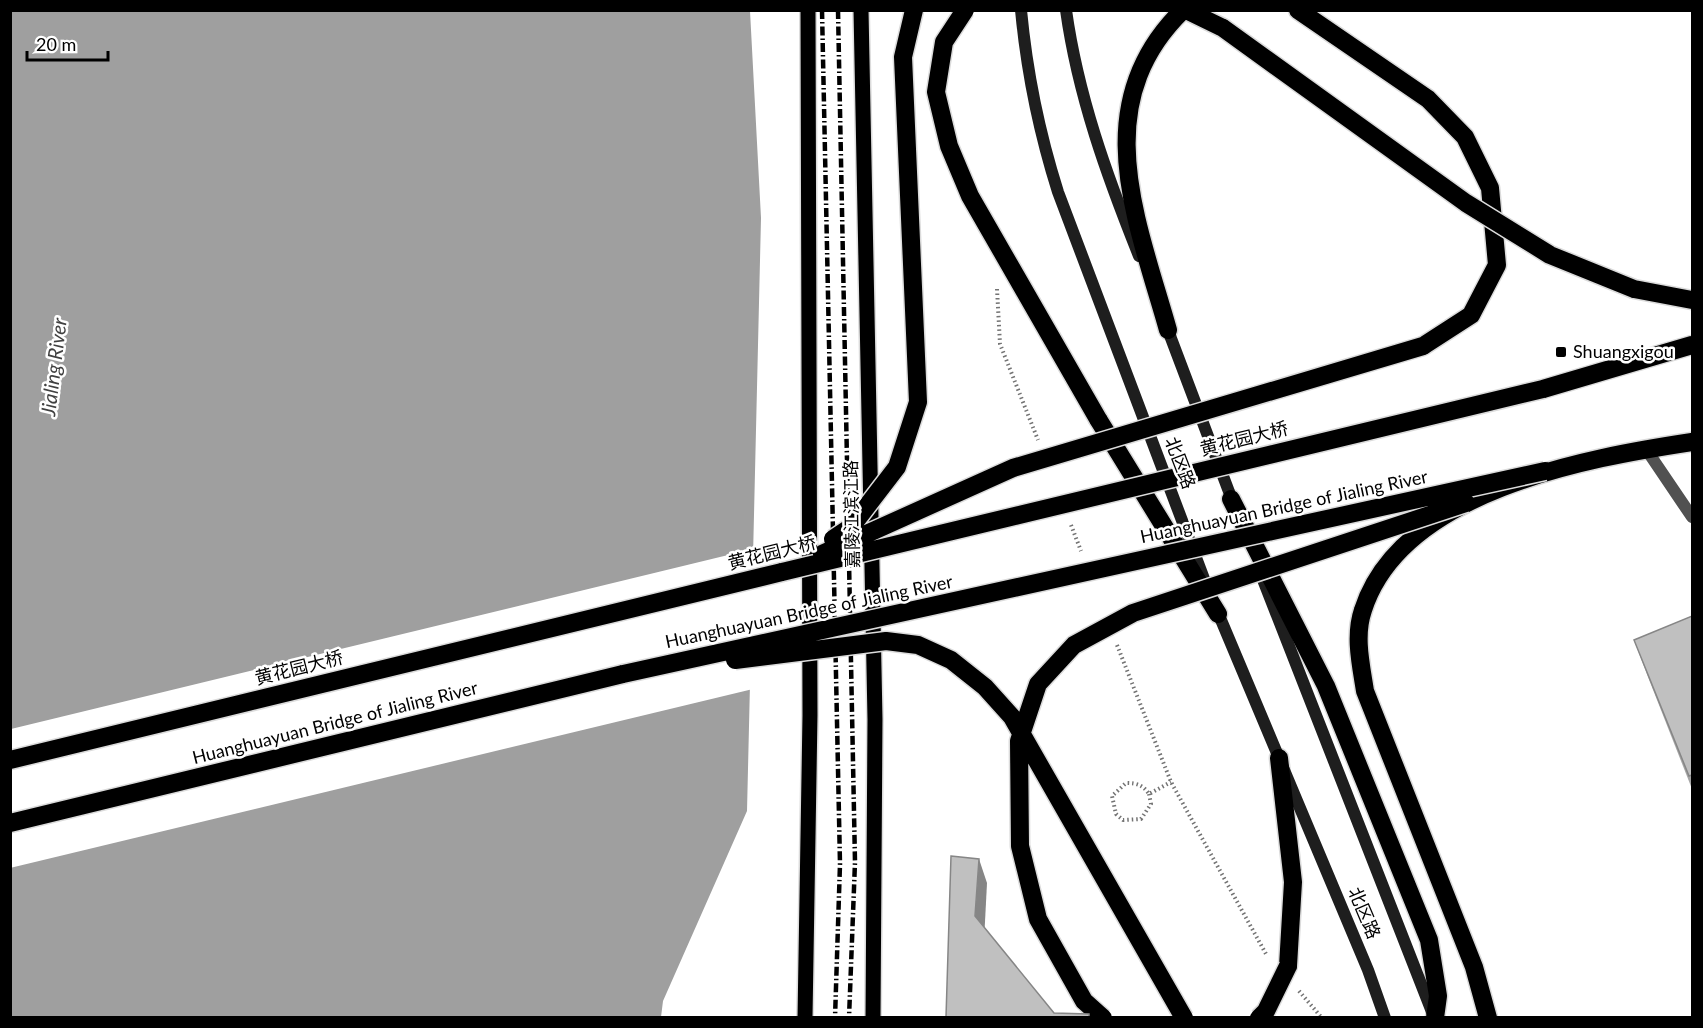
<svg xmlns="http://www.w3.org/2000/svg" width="1703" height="1028" font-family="Lato,'Noto Sans SC',sans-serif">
	<rect width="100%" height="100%" fill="#fff"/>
	<!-- water -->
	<path fill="#9f9f9f" d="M10,11H750L761,218L747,811L663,1001L661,1017H11Z"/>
	<!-- pier -->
	<path fill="#fff" d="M757,548L753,689L10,868L11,729Z"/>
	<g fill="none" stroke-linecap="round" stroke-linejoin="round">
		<!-- primary casing -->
		<g stroke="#dbdbdb" stroke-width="18">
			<path id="primary" d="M861,10L875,719L873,1018
				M805,1018L810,715L808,10"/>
		</g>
		<!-- highway casing -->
		<g stroke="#dbdbdb" stroke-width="21">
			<path id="highway" d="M1186,10L1223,28
				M1298,10L1428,99L1465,137L1490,188L1497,265L1471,315L1423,346
				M1634,289L1692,300
				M1168,330C1137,220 1086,104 1183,10
				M1543,389L1692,345
				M1098,419L1218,614
				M1231,499L1326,686L1429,940L1438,996L1435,1018
				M1279,758L1293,882L1288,966
				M10,760L782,572
				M10,823L623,674
				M1488,1018L1474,967L1365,691C1361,665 1354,636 1363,610C1401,491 1586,458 1692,442"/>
		</g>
		<!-- path -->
		<path stroke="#737373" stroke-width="4" stroke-dasharray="1.5 3" stroke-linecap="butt" d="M997,289L1000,344L1038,440
			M1071,525L1081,551
			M1117,645L1171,782L1266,954
			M1149,794L1151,804L1141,819L1123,820L1116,814L1112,796L1126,783C1137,783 1143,785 1149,794L1171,782
			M1299,991L1322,1018"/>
		<!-- street -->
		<path stroke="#515151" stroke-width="12" d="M1646,449L1692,517"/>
		<!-- secondary -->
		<path stroke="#1e1e1e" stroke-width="12" d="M1021,10C1027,74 1039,132 1058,192L1206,584
			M1066,10C1078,96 1107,176 1139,256
			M1166,325L1234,505
			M1260,572L1434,1017
			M1216,608L1368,970L1385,1018"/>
		<!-- primary -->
		<use href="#primary" stroke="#000" stroke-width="15"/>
		<!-- highway -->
		<use href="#highway" stroke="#000" stroke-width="18"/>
		<!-- rail -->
		<path stroke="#000" stroke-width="4.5" stroke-dasharray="9 3 1.5 3" stroke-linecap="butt" d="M822,10L840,864L835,1018
			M838,10L855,862L849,1018"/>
		<!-- highway-bridge casing -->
		<g stroke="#dbdbdb" stroke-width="21" stroke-linecap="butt">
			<path id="highway-bridge" d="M965,10L944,42L936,92L949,146L970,196L1098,419
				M1223,28L1466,203L1550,255L1634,289
				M833,539L851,527L897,467L918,402L903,57L914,10
				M822,554L1013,468L1423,346
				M782,572L1543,389
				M735,660L886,641L918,645L951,660L985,687L1012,717L1184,1018
				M623,674L1545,471
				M1103,1018L1084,1001L1038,919L1020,846L1019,741L1038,684L1074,645L1133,613L1466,503
				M1259,1018L1266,1011L1288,966"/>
		</g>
		<!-- highway-bridge -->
		<use href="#highway-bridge" stroke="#000" stroke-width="18"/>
	</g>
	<!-- wall -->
	<path fill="#a5a5a5" d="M1692,616V789L1648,677L1634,640Z"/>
	<!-- shaded-wall -->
	<path fill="#868686" d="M979,859L987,883L984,941L975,916Z"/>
	<!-- building -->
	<path fill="#c0c0c0" stroke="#868686" stroke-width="1.5" d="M1692,616V775L1689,776L1634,640Z
		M951,856L979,859L975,916L1054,1013L1089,1014V1017H946Z"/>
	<!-- markers -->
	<rect fill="#000" stroke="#fff" stroke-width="2" x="1555" y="346" width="12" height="12" rx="3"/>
	<g text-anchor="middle" stroke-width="5" stroke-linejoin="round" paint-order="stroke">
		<!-- poi labels -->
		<g font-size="18" fill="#000" stroke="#fff" text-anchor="start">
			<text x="1573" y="358">Shuangxigou</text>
		</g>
		<!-- street labels -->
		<g font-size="18" fill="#000" stroke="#fff">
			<text transform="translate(1244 439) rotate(-14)" y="6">黄花园大桥</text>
			<text transform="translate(1180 463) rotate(69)" y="6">北区路</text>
			<text transform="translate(1284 507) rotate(-12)" y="6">Huanghuayuan Bridge of Jialing River</text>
			<text transform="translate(852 514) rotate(-91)" y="6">嘉陵江滨江路</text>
			<text transform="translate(772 553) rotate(-14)" y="6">黄花园大桥</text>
			<text transform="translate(809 612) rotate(-12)" y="6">Huanghuayuan Bridge of Jialing River</text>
			<text transform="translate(299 668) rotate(-14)" y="6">黄花园大桥</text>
			<text transform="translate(335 723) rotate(-14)" y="6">Huanghuayuan Bridge of Jialing River</text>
			<text transform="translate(1364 913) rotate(67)" y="6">北区路</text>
		</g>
		<!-- water labels -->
		<g font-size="20" font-style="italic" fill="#404040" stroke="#fff">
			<text transform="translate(54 367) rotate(-83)" y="7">Jialing River</text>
		</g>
	</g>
	<!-- border -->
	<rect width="1703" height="1028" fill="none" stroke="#000000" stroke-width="24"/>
	<!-- scale -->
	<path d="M27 51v9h81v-9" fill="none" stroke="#000000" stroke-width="3"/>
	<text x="36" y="51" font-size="18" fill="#000000" stroke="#ffffff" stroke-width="4.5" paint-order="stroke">20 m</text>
</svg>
